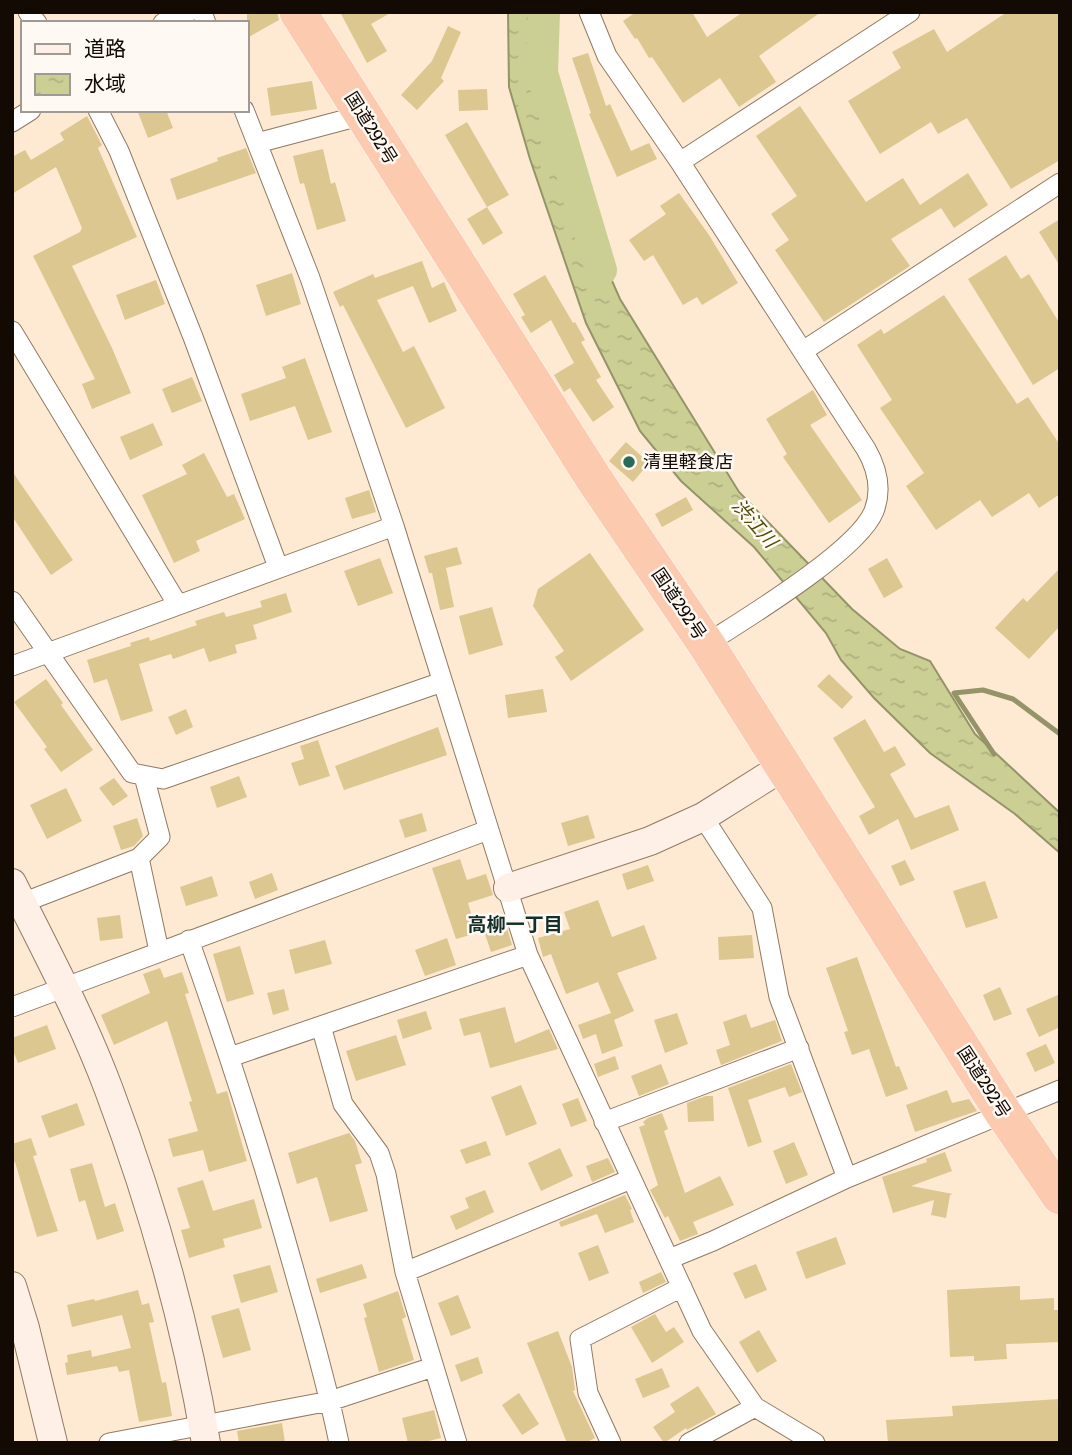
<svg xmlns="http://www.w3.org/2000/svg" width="1072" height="1455" font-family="Literata,'Noto Sans JP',serif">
	<defs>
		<pattern id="water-ripples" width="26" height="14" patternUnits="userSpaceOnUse" patternTransform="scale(1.75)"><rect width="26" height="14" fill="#cccf94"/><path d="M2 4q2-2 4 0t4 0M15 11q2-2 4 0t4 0" fill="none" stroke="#aeb07e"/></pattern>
	</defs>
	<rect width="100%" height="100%" fill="#fee9d3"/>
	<!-- water -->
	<path fill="url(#water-ripples)" stroke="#949468" stroke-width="2" d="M508,12H552L549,69L565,174L620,299L739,492L852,609L900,649L930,661L975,734L1060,813V853L1015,814L930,753L874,698L841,660L826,633L754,547L681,481L640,431L586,323L530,159L509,87Z"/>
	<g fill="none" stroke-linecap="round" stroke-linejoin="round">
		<!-- stream -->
		<path stroke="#949468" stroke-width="5" d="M994,754L954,693L983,690L1013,699L1060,734"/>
		<!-- river -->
		<path stroke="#cccf94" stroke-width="32" d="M544,12L542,73L601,270"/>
	</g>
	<!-- building -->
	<path fill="#dbc78f" d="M247,12H277L279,20L247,38Z
		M340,12H392L371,24L387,51L367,63Z
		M636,12H692L707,37L743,12H821L759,56L776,82L739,107L720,78L683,103L652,57L649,58L637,38L635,39L623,21Z
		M1007,12H1060V160L1011,189L967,118L938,134L931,122L880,154L848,101L901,68L892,52L934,29L947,52Z
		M448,26L461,32L441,78L444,81L417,110L401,95L432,61Z
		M588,53L606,106L610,104L631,151L649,143L657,159L617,177L589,114L591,113L572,58Z
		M312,81L317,109L271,116L267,88Z
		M487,89L488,110L459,111L458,90Z
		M800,106L866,202L903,178L920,205L968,173L988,205L954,228L941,208L891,239L910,266L824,322L775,250L789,240L771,214L797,196L756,136Z
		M137,110H166L173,128L148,138Z
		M87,116L102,145L98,148L137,237L72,266L112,348L131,393L92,409L82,384L95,379L33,256L80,232L82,228L56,167L12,194V157L25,150L31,160L64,140L60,133Z
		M467,122L509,195L487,207L445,135Z
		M246,148L256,173L177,200L170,179L218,161L217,158Z
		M323,149L331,184L335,182L346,221L317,230L304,183L300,184L293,156Z
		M679,193L709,235L738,283L702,305L697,297L683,305L653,255L644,261L629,240L666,214L660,206Z
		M487,207L503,233L483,245L467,219Z
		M1060,219V266L1039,232Z
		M1006,255L1021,279L1029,274L1060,324V368L1033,385L968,279Z
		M422,261L432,288L444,282L457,311L429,323L413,286L377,300L403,352L414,346L445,408L406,428L343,305L340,307L333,292L373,274L375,278Z
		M292,273L301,304L266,316L256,285Z
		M545,275L573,323L575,322L585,340L581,342L601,377L596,380L614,407L593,422L570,388L564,392L554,375L574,363L551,320L531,333L521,317L525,315L513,294Z
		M156,280L165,304L125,320L116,295Z
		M944,295L1017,404L1028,397L1060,445V494L1039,508L1029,493L992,517L980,500L936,530L906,486L924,473L880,408L892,400L857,345L881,329L884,334Z
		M305,358L332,432L308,440L295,406L250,421L241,394L286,378L282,367Z
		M192,377L202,401L172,413L162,389Z
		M813,390L827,415L810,425L862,500L829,523L783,457L787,454L766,419Z
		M153,423L163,445L130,460L120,437Z
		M626,442L649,463L633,482L609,461Z
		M204,453L227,497L234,494L245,519L196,541L200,551L174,563L142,495L187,474L182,465Z
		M12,471L73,560L51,575L12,516Z
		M369,490L376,512L352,519L345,498Z
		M686,497L693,510L662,527L655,514Z
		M457,547L462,564L446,568L454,607L440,610L432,573H429L424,556Z
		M590,553L644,630L571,681L555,657L564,651L533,606L538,589Z
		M380,558L393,593L358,606L344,571Z
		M887,558L903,587L884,598L868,569Z
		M1060,568V626L1029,659L995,628L1023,598L1027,602Z
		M286,593L292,612L253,625L257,639L235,645L237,653L209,662L204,648L173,659L171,654L139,664L153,711L121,721L107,679L94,683L87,660L131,646L130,643L149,637L150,641L197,625L195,621L224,612L226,617L262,607L260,601Z
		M492,607L503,645L469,655L459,616Z
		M829,674L853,697L842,709L817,686Z
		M46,679L63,703L61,705L93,750L61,772L44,749L47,747L14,702Z
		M543,689L547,712L508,718L505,695Z
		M186,709L193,727L176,735L168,717Z
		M865,719L884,752L895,746L906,765L890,774L915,818L949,805L959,830L911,850L898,819L869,835L859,816L875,807L833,738Z
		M438,727L447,755L344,790L335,766Z
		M318,740L330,776L299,786L291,763L304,759L300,746Z
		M239,776L247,797L217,808L210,787Z
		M114,778L128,796L113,806L99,788Z
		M66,788L82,821L47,839L30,805Z
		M422,813L427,831L405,838L399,820Z
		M588,815L595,838L568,846L561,823Z
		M137,818L143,836L134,846L121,850L113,826Z
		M460,859L467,880L486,874L493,895L468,903L477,933L456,939L432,868Z
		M905,860L915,880L900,886L891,866Z
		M648,865L654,881L627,890L622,874Z
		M272,873L278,890L255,899L249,882Z
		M212,876L218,896L186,906L180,887Z
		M985,881L998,918L966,928L953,891Z
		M598,900L612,937L644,925L657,959L617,973L634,1011L614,1020L613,1017L623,1046L602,1054L596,1034L583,1039L578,1025L611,1013L598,982L566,994L551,954L543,957L538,938L570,929L564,912Z
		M120,915L123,938L100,941L97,918Z
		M505,921L512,945L491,952L483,928Z
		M752,935L754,958L719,960L718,937Z
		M447,938L456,965L425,976L415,950Z
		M325,940L332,964L295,974L289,950Z
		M240,946L254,994L227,1002L213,954Z
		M857,957L896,1067L899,1066L908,1089L886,1097L869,1049L852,1055L844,1032L848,1031L826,968Z
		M160,968L164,978L182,972L189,993L185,994L217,1094L227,1091L247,1161L209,1172L203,1150L173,1157L168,1139L198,1131L189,1102L192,1101L167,1021L114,1045L101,1015L150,993L143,974Z
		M1000,987L1012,1014L994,1021L983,995Z
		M284,989L289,1010L273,1015L267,993Z
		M1060,994V1027L1039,1037L1026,1009Z
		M505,1007L515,1043L549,1029L558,1049L490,1068L480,1032L464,1036L459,1019Z
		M426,1011L432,1029L403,1039L397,1020Z
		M677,1013L688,1044L665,1053L654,1020Z
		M746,1014L751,1028L775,1020L782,1041L721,1065L716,1050L730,1045L723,1022Z
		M47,1025L56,1049L18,1063L12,1048V1038Z
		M396,1035L406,1065L356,1081L346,1051Z
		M1046,1044L1055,1063L1035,1072L1026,1053Z
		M615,1056L619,1069L598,1077L594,1064Z
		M661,1064L669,1084L639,1096L631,1076Z
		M791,1064L802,1092L789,1097L785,1087L748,1100L762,1142L748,1147L728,1088Z
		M521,1085L537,1124L506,1136L491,1097Z
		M947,1090L952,1103L969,1099L977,1111L915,1132L906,1105Z
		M706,1096H713L714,1121L688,1122L687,1103Z
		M578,1098L587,1121L571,1127L562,1104Z
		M77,1103L85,1125L49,1138L41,1116Z
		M662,1113L668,1129L664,1131L685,1193L720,1176L734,1205L693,1222L698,1234L680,1241L668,1216L665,1218L650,1190L658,1185L639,1127L645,1125L643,1122L648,1118Z
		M349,1133L355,1141L362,1163L355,1165L368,1211L330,1222L317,1177L297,1184L288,1153Z
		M31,1138L37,1155L33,1156L58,1231L37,1237L15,1162L12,1163V1144Z
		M486,1141L491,1155L466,1164L460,1150Z
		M794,1142L808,1175L786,1184L773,1151Z
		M560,1148L573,1176L541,1191L528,1163Z
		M945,1152L952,1171L911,1186L953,1194L950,1195L946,1218L931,1215L934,1200L893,1213L882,1177L927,1162L926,1159Z
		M608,1158L615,1172L592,1182L586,1166Z
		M92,1163L105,1207L115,1203L124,1231L97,1240L85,1200L79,1202L70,1169Z
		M203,1180L213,1211L254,1199L262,1228L223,1239L225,1247L189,1258L181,1230L190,1228L177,1188Z
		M485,1190L494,1212L456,1230L450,1216L469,1208L465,1198Z
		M625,1195L632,1209L630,1210L634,1222L605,1233L597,1214L561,1227L559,1222Z
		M836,1237L846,1264L806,1279L796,1252Z
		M598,1245L609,1273L589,1281L578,1253Z
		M362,1264L367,1278L320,1293L316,1279Z
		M756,1264L767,1290L745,1299L733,1273Z
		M270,1265L278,1292L241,1303L233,1275Z
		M661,1272L666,1282L643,1293L639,1282Z
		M1020,1286V1300L1054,1298V1310H1060V1342L1006,1344L1007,1359L974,1361V1356L950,1357L947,1290Z
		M138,1290L142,1305L149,1303L154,1322L149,1323L162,1383L166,1382L172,1416L139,1422L129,1370L119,1372L117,1366L67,1375L65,1363L68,1362L67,1355L91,1350L92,1357L131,1348L122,1315L72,1327L67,1305L94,1299L95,1301Z
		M398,1291L406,1317L402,1319L414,1360L379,1372L364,1318L367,1317L363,1304Z
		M458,1295L471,1328L451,1336L438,1303Z
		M239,1308L251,1350L223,1358L211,1316Z
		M655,1314L666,1332L674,1327L684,1342L652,1363L631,1327Z
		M759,1330L777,1361L757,1373L739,1342Z
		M558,1331L572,1367L575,1390L573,1391L595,1438L585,1443H567L527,1343Z
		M478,1357L483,1373L461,1382L455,1365Z
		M662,1368L670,1387L643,1398L635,1379Z
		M698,1386L716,1414L687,1430L686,1428L664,1443L653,1427L675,1412L670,1404Z
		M519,1393L539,1424L522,1435L502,1405Z
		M1060,1399V1443H888L886,1420L953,1416L952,1406Z
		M434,1410L441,1438L421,1443H408L402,1418Z
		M282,1423L285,1443H239L237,1431Z"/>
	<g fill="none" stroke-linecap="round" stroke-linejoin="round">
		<!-- street casing -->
		<g stroke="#917a60" stroke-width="21">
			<path id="street" d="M28,12L37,23
				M202,12L206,23
				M589,12L607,56L680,162L866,449C877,468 882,490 874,511C858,551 745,619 706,644
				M163,23L188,12
				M98,110L119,151L193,337L278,567
				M244,110L310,278L394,526L528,955L702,1331L755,1407L815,1443
				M12,122L31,110
				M257,143L363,115
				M680,162L910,12
				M12,331L178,605
				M803,351L1060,183
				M12,601L132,773L163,779L442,682
				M12,666L394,526
				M144,776L160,837L139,858L159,951
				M703,817L762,908L779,997L847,1178
				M22,903L139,858
				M189,940C229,1053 266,1168 298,1284C313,1336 328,1389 339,1443
				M12,1007L488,830
				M321,1026L343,1104L379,1153L386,1174L405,1272L457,1443
				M230,1057L528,955
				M604,1122L799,1048
				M669,1259L713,1241L847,1178L1060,1090
				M405,1272L631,1179
				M109,1443L330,1401L433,1367
				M611,1443L588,1393L580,1339L682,1287
				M689,1443L755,1407"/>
		</g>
		<!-- secondary casing -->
		<g stroke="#917a60" stroke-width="30">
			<path id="secondary" d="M12,883C46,951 82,1018 109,1090C151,1202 186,1324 206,1443
				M508,888L650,841L703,817L784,766
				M12,1286L25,1328L53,1443"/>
		</g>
		<!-- highway casing -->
		<g stroke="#fff" stroke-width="38">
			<path id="highway" d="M298,12L594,479L706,644L1004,1114L1060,1196"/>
		</g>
		<!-- street -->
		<use href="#street" stroke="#fff" stroke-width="19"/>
		<!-- secondary -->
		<use href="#secondary" stroke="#feefe7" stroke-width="28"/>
		<!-- highway -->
		<use href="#highway" stroke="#fccaaf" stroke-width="37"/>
	</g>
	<!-- markers -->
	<circle fill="#2a6a58" stroke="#fff9f4" stroke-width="2.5" cx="629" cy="462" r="7"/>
	<g text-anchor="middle" stroke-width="5" stroke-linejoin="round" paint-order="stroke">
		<!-- street labels -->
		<g font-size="18" fill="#120a03" stroke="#fff9f4">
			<text transform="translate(371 128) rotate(58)" y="6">国道292号</text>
			<text transform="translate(679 604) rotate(56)" y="6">国道292号</text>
			<text transform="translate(984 1082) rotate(57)" y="6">国道292号</text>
		</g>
		<!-- poi labels -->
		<g font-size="18" fill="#120a03" stroke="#fff9f4" text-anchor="start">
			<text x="643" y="468">清里軽食店</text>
		</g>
		<!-- water labels -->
		<g font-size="19" font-style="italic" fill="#4c4d07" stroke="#fff9f4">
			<text transform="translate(755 523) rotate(49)" y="7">渋江川</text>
		</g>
		<!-- neighbourhood labels -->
		<g font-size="19" font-weight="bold" fill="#123027" stroke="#fff9f4">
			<text x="515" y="931">高柳一丁目</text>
		</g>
	</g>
	<!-- border -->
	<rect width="1072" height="1455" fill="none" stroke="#120a03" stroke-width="28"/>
	<!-- legend -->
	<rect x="21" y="21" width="228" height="91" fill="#fff9f4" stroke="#a09994" stroke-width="2"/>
	<rect x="35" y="44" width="35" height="10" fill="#feefe7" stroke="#a09994" stroke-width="2"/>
	<text x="84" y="56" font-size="21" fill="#120a03">道路</text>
	<rect x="35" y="74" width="35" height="21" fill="url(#water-ripples)" stroke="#a09994" stroke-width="2"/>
	<text x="84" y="91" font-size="21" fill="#120a03">水域</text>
</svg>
